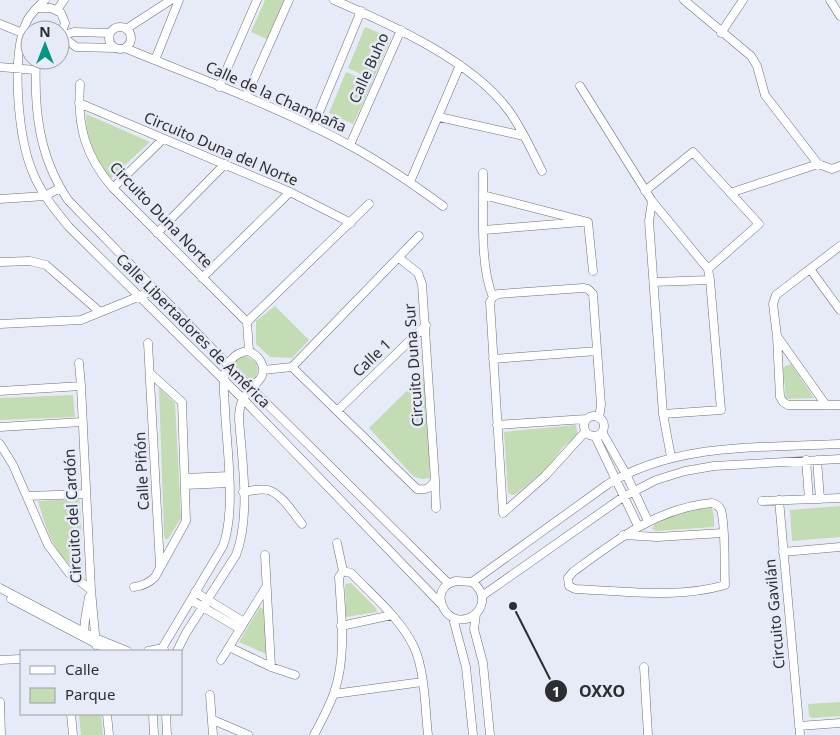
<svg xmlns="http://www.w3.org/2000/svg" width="840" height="735" font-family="'Noto Sans',sans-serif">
	<rect width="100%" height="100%" fill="#e7ebf7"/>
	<!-- green -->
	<path fill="#c3dcb3" d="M265,0H284L267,39L251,32Z
		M365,27L391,38L373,80L348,68Z
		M346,72L372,83L353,124L329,113Z
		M86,114L150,142L110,179C95,158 86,141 86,114Z
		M275,306L309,340L292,358L270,357L256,344V321Z
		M244,356C259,360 261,369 253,382L232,362L238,357Z
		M791,364L814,398L786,399L783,367Z
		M422,376L426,380L430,478L423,479L414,477L369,428Z
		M159,388L175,403L181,518L168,539H165L164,534Z
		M73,395L75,417L0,420V398Z
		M576,425L578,436L563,447L547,468L516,494L512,495L508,493L504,432Z
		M79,499L80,504L83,574C78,571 72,567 67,562C51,546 44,522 38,501Z
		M840,506V537L792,541L790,510Z
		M712,507L714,517V527L656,531L652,529C658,513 697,508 712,507Z
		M351,583L376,608L377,612L346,617L345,584Z
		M260,607L263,609L267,651L266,654L239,642Z
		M840,702V716L812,718L809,716L808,704Z
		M79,714H101L103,735H81Z"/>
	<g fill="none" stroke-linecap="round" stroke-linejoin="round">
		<!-- minor casing -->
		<g stroke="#6d707a" stroke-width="9">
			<path id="minor" d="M45,0C38,7 30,13 26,23C11,58 18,138 33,173C41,193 55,210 69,227L243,399L441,604
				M334,0C390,24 473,61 509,111C522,129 532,151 542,171
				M684,0L751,56L757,66L765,95L818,164L832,169L840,166
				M830,0L840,16
				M38,8H51L61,13L65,23L61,35
				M57,10L64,0
				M0,24L30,36
				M109 38a11 11 0 1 1 22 0a11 11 0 1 1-22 0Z
				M126,29L171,0
				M721,33L743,0
				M61,35L76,47L114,48
				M60,36L74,32L110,33
				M125,48C200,79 280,107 351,146C384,164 413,184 443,206
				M36,60C34,111 39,157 68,200L228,365L448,583
				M155,60L179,0
				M0,67L35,70
				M80,84C77,126 85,156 113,188L247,322L249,351
				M580,86L652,201L708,269L710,280L721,410L663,414
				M219,87L257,0
				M246,97L289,0
				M79,103L290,192L351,223
				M439,117L524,136
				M313,127L361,11
				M350,145L401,30
				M483,173C484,209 479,265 493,297
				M410,182L460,65
				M113,188L163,139
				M645,191L693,152L759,224L708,269
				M730,193L818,164
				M483,195L588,222L593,271
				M0,199L45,196L60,188
				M652,201L649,221L663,414L671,457
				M484,230L582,222
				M157,233L225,164
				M840,246L776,295L773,304L777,336L780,397L783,402L788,405H840
				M0,262L30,261L46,265L100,312
				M810,269L840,310
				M202,278L290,192
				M654,282L710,280
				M247,322L369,204
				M0,324L81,320L155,290
				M777,336L826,405
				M148,343L160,566
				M493,359L597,351
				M79,363L81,386
				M292,367L417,489C426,490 429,489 435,481L422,284L418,273L399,258
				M263,370L292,367L419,236
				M0,391L81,386L91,590L96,645
				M337,411L426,325
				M584 426a10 10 0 1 1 20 0a10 10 0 1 1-20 0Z
				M497,425L586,419
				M0,427L82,422
				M585,432L545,476L503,513L490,302L493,297L498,294L583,288L588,289L593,294L601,405L599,418
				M602,432L626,474L648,521
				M595,436L638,526
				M0,444L13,465L48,545L69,573L91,590
				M806,460L809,499
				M817,460L820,499
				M185,478L229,476
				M435,481L436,508
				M185,485L229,483
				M243,492C251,491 260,488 268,490C282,494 293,513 302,524
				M27,496L86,494
				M779,500L800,735
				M762,501L840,498
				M712,503C716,504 719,506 721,510C726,528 724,565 725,585C677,599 625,591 575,589L569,586L568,578L573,572C616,540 657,508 712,503Z
				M623,535L657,537L723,533
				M783,552L840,547
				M265,555L271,667
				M343,571L351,573C373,596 400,618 414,647C425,671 425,708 428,735
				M456,581L472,582C479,587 483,593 482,602C481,608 478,612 474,615C448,634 424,588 456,581Z
				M472,582L608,484C677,442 762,448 840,444
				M134,587C143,586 149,583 155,577L186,521L182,402L151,374
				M0,588L95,638L127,651
				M195,592L244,622
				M482,596L623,497L656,480L685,471L714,466L840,459
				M11,599L110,651
				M191,600L240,629
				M476,614L474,629L483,663L490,735
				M453,618L466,667L473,735
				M341,626L392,615
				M84,635L85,620L89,597
				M229,647L271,667L295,675
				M161,650L223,546C236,511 227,449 225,411C225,401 223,390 224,380C225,365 233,352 249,351
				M148,651L158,649L164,650
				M177,651L186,633L236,555C251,516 242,460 239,419C239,413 240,405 243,399C249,386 270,379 261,362C258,356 254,354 249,351
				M0,660L21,659
				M221,660L266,587
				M644,667L648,735
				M334,694L422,682
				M210,695L213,735
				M0,702L1,735
				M71,714L73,735
				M107,714L109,735
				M153,714L154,735
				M166,714L167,735
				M213,720L248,735
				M799,726L840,723
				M314,735C321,722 329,707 334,693C347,656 341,614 339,577L343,571L337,543"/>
		</g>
		<!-- minor -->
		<use href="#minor" stroke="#fff" stroke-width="8"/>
	</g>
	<g text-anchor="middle" stroke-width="5" stroke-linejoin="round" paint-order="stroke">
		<!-- street labels -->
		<g font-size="15" fill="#2c2e32" stroke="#e7ebf7">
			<text transform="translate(369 68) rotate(-66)" y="5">Calle Buho</text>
			<text transform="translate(276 97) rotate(24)" y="5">Calle de la Champaña</text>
			<text transform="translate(221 149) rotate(23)" y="5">Circuito Duna del Norte</text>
			<text transform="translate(161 215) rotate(46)" y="5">Circuito Duna Norte</text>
			<text transform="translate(193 331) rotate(45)" y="5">Calle Libertadores de América</text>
			<text transform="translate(372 358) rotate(-44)" y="5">Calle 1</text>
			<text transform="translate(414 365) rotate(-94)" y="5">Circuito Duna Sur</text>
			<text transform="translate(142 471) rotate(-93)" y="5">Calle Piñón</text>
			<text transform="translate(73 516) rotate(-93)" y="5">Circuito del Cardón</text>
			<text transform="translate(775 614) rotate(-95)" y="5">Circuito Gavilán</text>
		</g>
	</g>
	<!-- callouts -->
	<path fill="none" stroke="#2c2e32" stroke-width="2" d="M513 606L556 691"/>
	<g fill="#2c2e32" stroke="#e7ebf7" stroke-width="2">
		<circle cx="513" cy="606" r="5"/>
		<circle cx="556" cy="691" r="12"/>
	</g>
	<g font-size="15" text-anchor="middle" font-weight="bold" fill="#fff">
		<text x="556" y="697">1</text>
	</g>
	<g font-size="16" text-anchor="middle" font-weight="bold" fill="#2c2e32" stroke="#e7ebf7" stroke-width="5" stroke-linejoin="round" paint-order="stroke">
		<text x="602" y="697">OXXO</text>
	</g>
	<!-- legend -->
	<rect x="20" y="650" width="162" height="65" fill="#e7ebf7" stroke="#9c9fa8"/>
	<rect x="30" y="666" width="25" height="8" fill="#ffffff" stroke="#9c9fa8"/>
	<text x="65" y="675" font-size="15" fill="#2c2e32">Calle</text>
	<rect x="30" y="688" width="25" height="15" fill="#c3dcb3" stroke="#9c9fa8"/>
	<text x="65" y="700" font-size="15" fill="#2c2e32">Parque</text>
	<!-- north arrow -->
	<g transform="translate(45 45)"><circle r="24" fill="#e7ebf7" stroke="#9c9fa8"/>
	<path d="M0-4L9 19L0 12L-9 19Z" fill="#039482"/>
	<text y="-8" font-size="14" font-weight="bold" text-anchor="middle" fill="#2c2e32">N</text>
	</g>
</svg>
